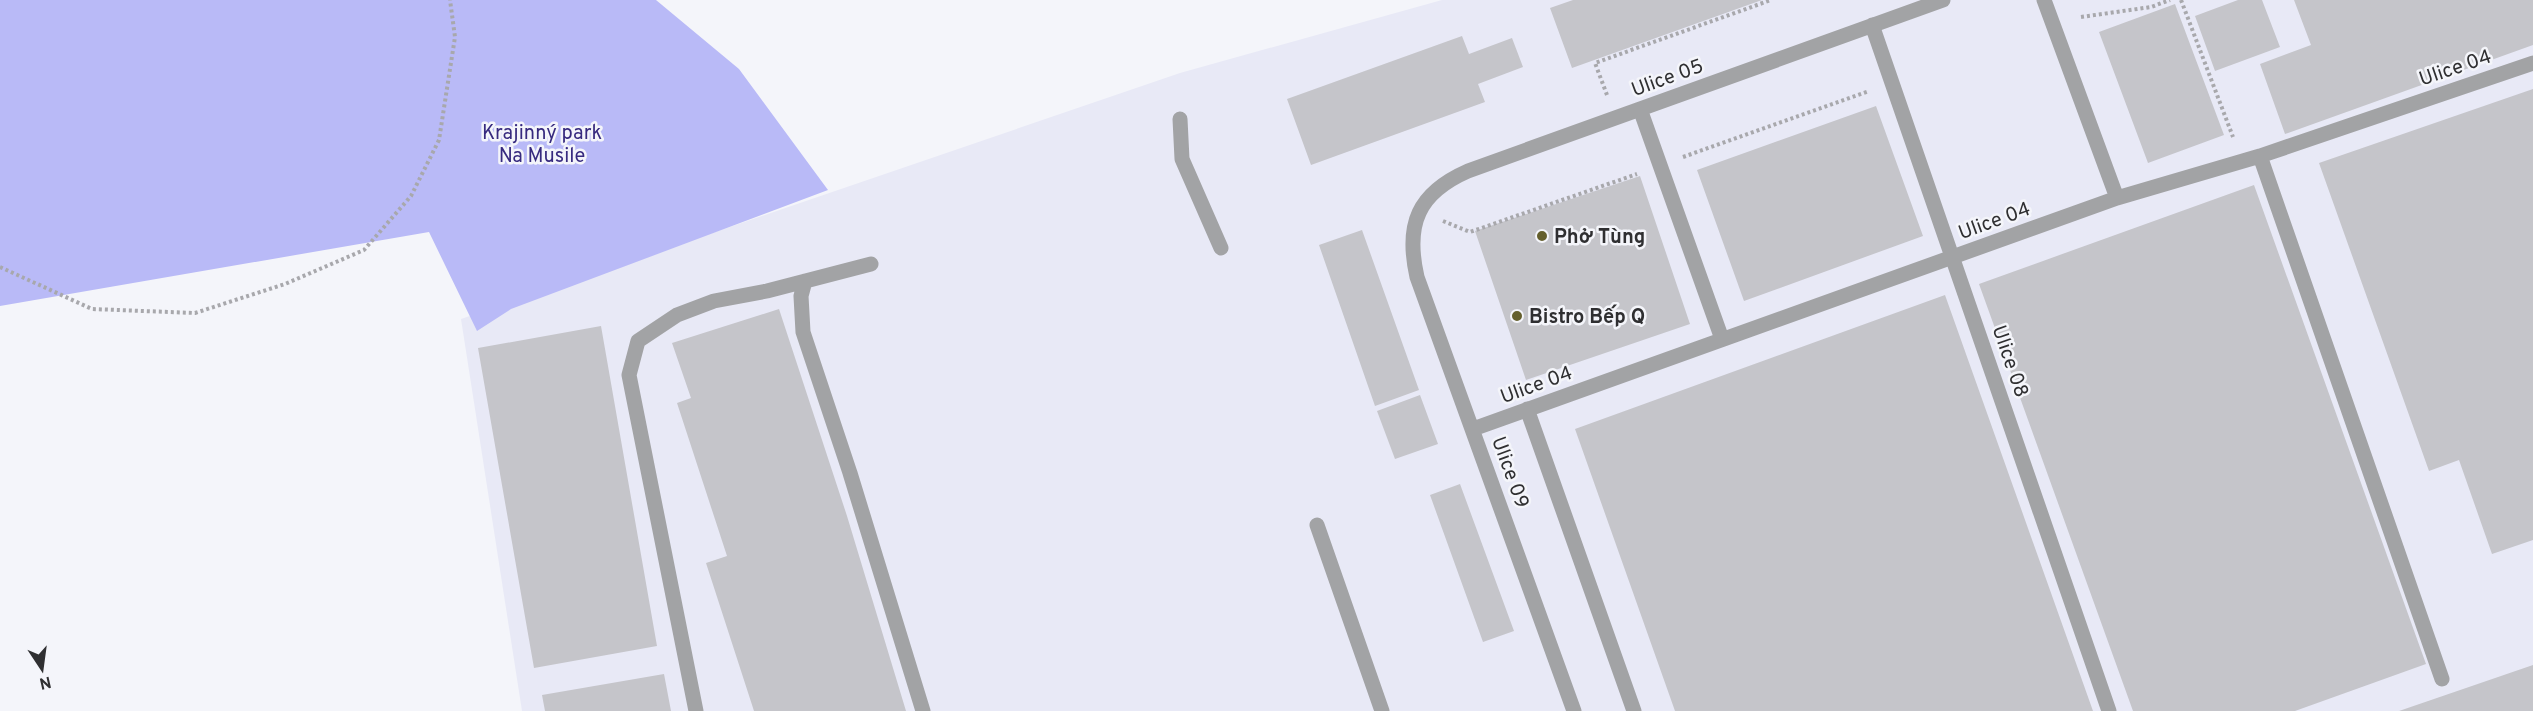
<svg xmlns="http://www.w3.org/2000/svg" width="2533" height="711" font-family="Overpass,sans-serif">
	<rect width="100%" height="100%" fill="#f4f5fa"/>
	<!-- built -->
	<path fill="#e8e9f6" d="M1442,0H2533V711H522L461,319L1180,73Z"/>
	<!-- forest -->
	<path fill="#b9baf7" d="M0,0H656L739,69L828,190L511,309L477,331L429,232L0,306Z"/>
	<!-- building -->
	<path fill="#c5c5ca" d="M1573,0H1762L1572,68L1550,8Z
		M2238,0H2262L2280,47L2215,71L2195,16Z
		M2294,0H2533V45L2285,134L2260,64L2311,45Z
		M2175,4L2224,135L2148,163L2099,32Z
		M1462,36L1469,54L1512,38L1523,67L1478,84L1485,102L1311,165L1287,99Z
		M2533,89V540L2492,554L2459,460L2429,471L2319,163Z
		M1876,106L1923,236L1744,301L1697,170Z
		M1640,176L1690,324L1526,380L1475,231Z
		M2254,185L2426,664L2295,711H2133L1979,284Z
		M1362,230L1419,390L1375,406L1319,245Z
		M1945,295L2093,711H1675L1575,429Z
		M779,309L847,516L906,711H754L706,563L727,556L677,403L691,398L672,343Z
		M601,326L657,646L534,668L478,348Z
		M1420,395L1438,444L1395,459L1377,411Z
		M1460,484L1514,631L1483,642L1430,495Z
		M2533,665V711H2399Z
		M664,674L671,711H545L542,695Z"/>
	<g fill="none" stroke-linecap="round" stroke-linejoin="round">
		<!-- path -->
		<path stroke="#a8a8ac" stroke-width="4" stroke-dasharray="3 3" stroke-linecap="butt" d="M2181,0L2233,137
			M2081,17L2151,7L2170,0
			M1607,95L1595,63L1771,0
			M1683,157L1869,91
			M1443,221L1470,232L1637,174
			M0,267L92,309L195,313L285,284L364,250L411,196L439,140L455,37L450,0"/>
		<!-- minor -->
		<path stroke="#a2a3a5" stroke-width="15" d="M2044,0L2117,198
			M1872,25L2109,711
			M1640,109L1722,339
			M1180,119L1182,159L1221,248
			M2260,156L2442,679
			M805,281L801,296L803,332L850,473L923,711
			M1527,409L1634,711
			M1473,429L2117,198L2260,156L2533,63
			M1317,525L1382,711
			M696,711L629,375L638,341L677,315L714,301L767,291L871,264
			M1574,711L1417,277C1405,224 1418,193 1468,171L1943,0"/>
	</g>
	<!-- markers -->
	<g fill="#645f2c" stroke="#f4f5fa" stroke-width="2">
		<circle cx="1542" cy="236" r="6"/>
		<circle cx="1517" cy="316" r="6"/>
	</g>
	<g text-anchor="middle" stroke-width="5" stroke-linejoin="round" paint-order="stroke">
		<!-- street labels -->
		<g font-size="20" fill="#2f2f31" stroke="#f4f5fa">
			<text transform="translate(2455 67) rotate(-19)" y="7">Ulice 04</text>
			<text transform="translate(1667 77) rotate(-20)" y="7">Ulice 05</text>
			<text transform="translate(1994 220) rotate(-20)" y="7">Ulice 04</text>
			<text transform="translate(2011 361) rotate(71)" y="7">Ulice 08</text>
			<text transform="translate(1536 384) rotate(-20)" y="7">Ulice 04</text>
			<text transform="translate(1511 472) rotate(70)" y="7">Ulice 09</text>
		</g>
		<!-- park labels -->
		<g font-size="20" fill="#372a7f" stroke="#f4f5fa">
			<text x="542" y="139">Krajinný park<tspan x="542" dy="23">Na Musile</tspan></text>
		</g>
		<!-- poi labels -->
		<g font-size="20" font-weight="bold" fill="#2f2f31" stroke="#f4f5fa" text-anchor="start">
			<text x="1554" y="243">Phở Tùng</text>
			<text x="1529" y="323">Bistro Bếp Q</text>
		</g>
	</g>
	<!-- north arrow -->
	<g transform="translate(42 669) rotate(167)" stroke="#f4f5fa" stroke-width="4.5" paint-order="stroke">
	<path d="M0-4.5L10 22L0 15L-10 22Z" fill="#2f2f31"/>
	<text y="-9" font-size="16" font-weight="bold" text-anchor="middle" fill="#2f2f31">N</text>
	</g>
</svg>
